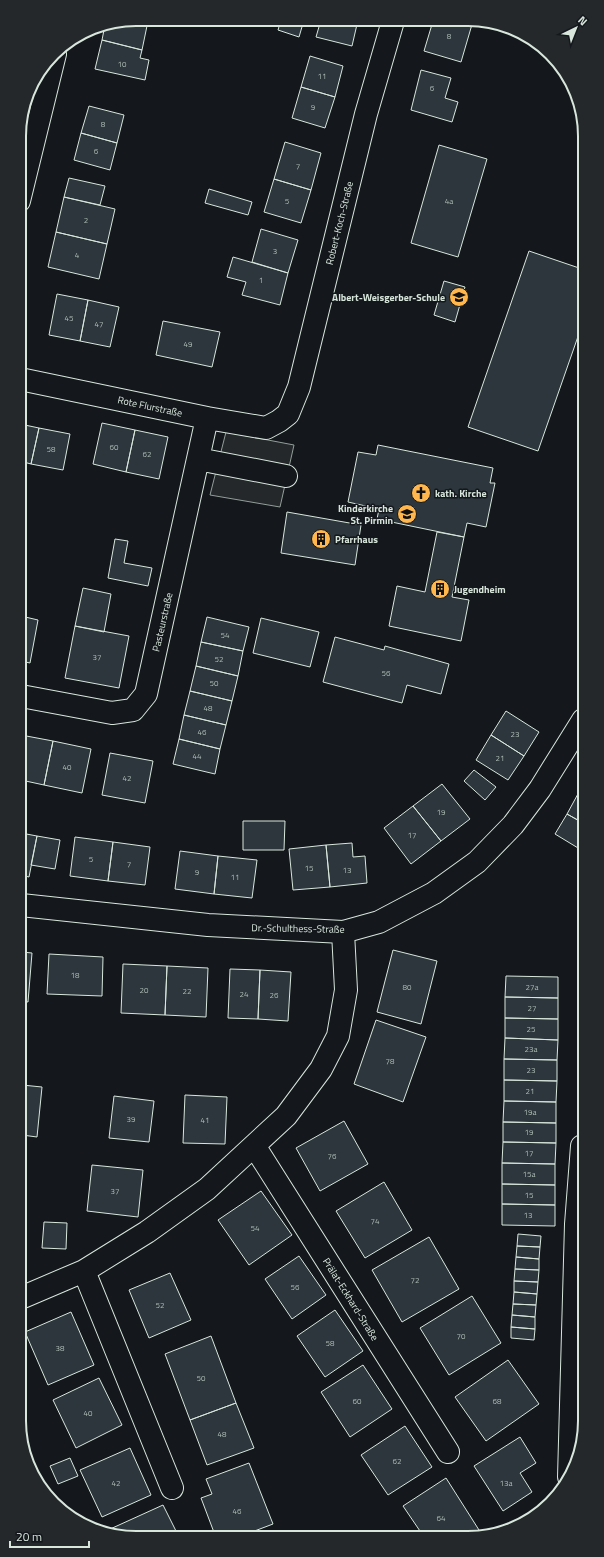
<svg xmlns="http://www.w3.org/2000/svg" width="604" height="1557" font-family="'Titillium Web',sans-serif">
	<rect width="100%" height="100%" fill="#14181c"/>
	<!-- parking -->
	<path fill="#24282b" stroke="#939e99" d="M226,432L294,445L280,507L210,495Z"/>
	<!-- building -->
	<path fill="#2c363c" stroke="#d8e6dc" d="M136,19L148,21L142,50L102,40L105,25Z
		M281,20H304L299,37L278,30Z
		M321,20H358L352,46L316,37Z
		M433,21H473L461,62L424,51Z
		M102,40L142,50L140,58L149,60L145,80L95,69Z
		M310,56L343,66L335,97L301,87Z
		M421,70L451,78L445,98L458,102L452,122L411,110Z
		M301,87L335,97L325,128L292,118Z
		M89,106L124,115L117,143L81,133Z
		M81,133L117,143L110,170L74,160Z
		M285,142L321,153L311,190L274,179Z
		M439,145L487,159L458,257L411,243Z
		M69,178L105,186L100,205L64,197Z
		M274,179L311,190L301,223L264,212Z
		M209,189L252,202L248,215L205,203Z
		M64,197L115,209L107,244L56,232Z
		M261,229L298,240L288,273L252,262Z
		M56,232L107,244L99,279L48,267Z
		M529,251L582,269V325L538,451L468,427Z
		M233,257L288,273L280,305L242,295L246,282L227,277Z
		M444,281L465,287L455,322L434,315Z
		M57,294L88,300L80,341L49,335Z
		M88,300L119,307L110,347L80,341Z
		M163,321L220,332L212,367L156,355Z
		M102,423L135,430L126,472L93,464Z
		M20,424L39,428L31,464L20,461Z
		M39,428L70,434L63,470L31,464Z
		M135,430L168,437L159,479L126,472Z
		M378,445L493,468L490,483H495L486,527L467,523L464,537L377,519L379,509L348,502L358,452L376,455Z
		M287,512L361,525L355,565L281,553Z
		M437,532L464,537L452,597L469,600L461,641L389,626L397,586L425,592Z
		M115,539L128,541L124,563L152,568L148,586L108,578Z
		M83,588L111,594L104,632L75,626Z
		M21,616L38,620L30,663L21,661Z
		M207,617L249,627L243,651L201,642Z
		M261,618L319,632L310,667L253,653Z
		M75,626L129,636L119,688L65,678Z
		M335,637L384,650L385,646L449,664L441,694L407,685L402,703L323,682Z
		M201,642L243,651L238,676L196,666Z
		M196,666L238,676L232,701L190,691Z
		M190,691L232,701L226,725L184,715Z
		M506,711L539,732L524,756L491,735Z
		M184,715L226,725L220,749L179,739Z
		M21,735L53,741L44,785L21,780Z
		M491,735L524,756L508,780L476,760Z
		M179,739L220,749L215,774L173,764Z
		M53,741L91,749L82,793L44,785Z
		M110,753L153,761L145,803L102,795Z
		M474,770L496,787L485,800L464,781Z
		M442,784L470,819L441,841L413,806Z
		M583,786V795L579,792Z
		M579,792L583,795V823L567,814Z
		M413,806L441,841L411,864L384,828Z
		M567,814L583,823V851L555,834Z
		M243,821H285L284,850H243Z
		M21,833L37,836L29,877L21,875Z
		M37,836L60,840L55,869L31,865Z
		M75,837L113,842L108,881L70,876Z
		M113,842L150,847L145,885L108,881Z
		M352,843L353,857L365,856L367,883L330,887L326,845Z
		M326,845L330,887L293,890L289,849Z
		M180,851L218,856L214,894L175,889Z
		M218,856L257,860L252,898L214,894Z
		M393,950L437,961L421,1024L377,1012Z
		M22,952L32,953L28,1002L22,1001Z
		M49,954L103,957L102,996L47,994Z
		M123,964L167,966L165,1015L121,1013Z
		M167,966L208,968L206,1017L165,1015Z
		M230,969L260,970L258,1019L228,1018Z
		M260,970L291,972L288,1021L258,1019Z
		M506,976L558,977V998L505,997Z
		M505,997L558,998V1019L505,1018Z
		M505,1018L558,1019V1040L505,1038Z
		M376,1020L426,1037L403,1102L354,1084Z
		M505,1038L558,1040L557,1060L504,1059Z
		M504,1059L557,1060V1081L504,1080Z
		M504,1080L557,1081L556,1102L504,1101Z
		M22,1085L42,1087L37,1137L22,1135Z
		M185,1095L227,1097L225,1144L183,1143Z
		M114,1096L154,1101L149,1142L109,1138Z
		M504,1101L556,1102V1123L503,1122Z
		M344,1121L368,1164L320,1191L296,1148Z
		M503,1122L556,1123V1143L503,1142Z
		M503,1142L556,1143L555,1164L502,1163Z
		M502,1163L555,1164V1185L502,1184Z
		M92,1165L143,1170L138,1217L87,1211Z
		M384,1182L412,1230L365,1258L336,1211Z
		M502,1184L555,1185V1205L502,1204Z
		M261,1191L292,1235L249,1265L218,1220Z
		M502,1204L555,1205V1226L502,1225Z
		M44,1222L67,1223L66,1249L42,1248Z
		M518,1234L541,1236L540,1247L517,1246Z
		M429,1237L459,1289L402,1322L372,1270Z
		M517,1246L540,1247L539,1259L516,1257Z
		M299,1256L326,1295L292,1319L265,1279Z
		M516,1257L539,1259V1270L515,1269Z
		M515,1269L539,1270L538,1282L514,1281Z
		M170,1273L191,1320L149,1338L129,1290Z
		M514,1281L538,1282L537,1294L514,1292Z
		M514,1292L537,1294L536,1305L513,1304Z
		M472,1296L501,1343L449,1375L420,1328Z
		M513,1304L536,1305L535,1317L512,1315Z
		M335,1310L363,1351L325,1377L297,1336Z
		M71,1312L94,1365L48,1385L25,1332Z
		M512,1315L535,1317V1329L511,1327Z
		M511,1327L535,1329L534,1340L511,1338Z
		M211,1336L236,1403L190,1420L165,1354Z
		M508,1360L539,1404L486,1441L455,1397Z
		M363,1365L392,1409L350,1437L321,1392Z
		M99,1378L122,1425L76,1448L53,1400Z
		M236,1403L254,1448L207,1465L190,1420Z
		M405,1426L432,1467L388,1495L361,1455Z
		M520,1437L536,1463L520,1473L532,1492L503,1511L474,1466Z
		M130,1448L151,1495L102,1517L80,1470Z
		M70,1458L78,1476L58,1484L50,1466Z
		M249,1463L273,1524L244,1535H215L201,1498L212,1494L206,1479Z
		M446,1478L479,1530L473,1534H422L403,1506Z
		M163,1505L178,1535L114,1536L109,1534L108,1530Z"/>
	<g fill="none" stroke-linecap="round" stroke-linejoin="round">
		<!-- minor casing -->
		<g stroke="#d8e6dc" stroke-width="24">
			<path id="minor" d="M19,201L55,54
				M20,379L207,418L266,428L279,421L288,414L299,387L366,114L393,21
				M198,459L286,476
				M21,696L112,713L133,710L146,694L207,418
				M21,905L208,925L343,932L379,922L434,893L477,862L513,825L540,789L583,720
				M255,1147L448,1452
				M84,1271L172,1488
				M23,1297L84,1271L147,1232L207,1189L286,1116L321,1069L338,1036L346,990L343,932
				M569,1477L576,1224L582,1146"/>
		</g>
		<!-- minor -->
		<use href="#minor" stroke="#14181c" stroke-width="22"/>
	</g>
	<!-- icons -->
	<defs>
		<g id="school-disc" transform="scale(1)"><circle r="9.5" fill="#ffb74d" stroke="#14181c"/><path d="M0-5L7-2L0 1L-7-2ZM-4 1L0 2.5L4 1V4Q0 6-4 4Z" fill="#111"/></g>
		<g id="church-disc" transform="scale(1)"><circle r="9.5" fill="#ffb74d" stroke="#14181c"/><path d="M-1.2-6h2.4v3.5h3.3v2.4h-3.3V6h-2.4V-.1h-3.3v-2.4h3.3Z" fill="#111"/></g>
		<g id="building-disc" transform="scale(1)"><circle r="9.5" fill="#ffb74d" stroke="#14181c"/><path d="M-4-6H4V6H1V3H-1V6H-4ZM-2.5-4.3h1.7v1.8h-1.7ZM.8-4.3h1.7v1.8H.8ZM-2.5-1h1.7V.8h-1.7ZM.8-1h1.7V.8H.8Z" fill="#111"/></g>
	</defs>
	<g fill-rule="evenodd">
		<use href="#school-disc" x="459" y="297"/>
		<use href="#church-disc" x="421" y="493"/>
		<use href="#school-disc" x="407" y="514"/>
		<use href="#building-disc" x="321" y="539"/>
		<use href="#building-disc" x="440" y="589"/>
	</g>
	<g text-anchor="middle" stroke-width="3" stroke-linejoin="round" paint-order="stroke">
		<!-- number labels -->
		<g font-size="8" fill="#adbab4">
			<text x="449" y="39">8</text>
			<text x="122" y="67">10</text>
			<text x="322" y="79">11</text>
			<text x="432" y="91">6</text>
			<text x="313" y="110">9</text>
			<text x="103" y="127">8</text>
			<text x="96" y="154">6</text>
			<text x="298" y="169">7</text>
			<text x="287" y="204">5</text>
			<text x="449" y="204">4a</text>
			<text x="86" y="223">2</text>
			<text x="275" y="254">3</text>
			<text x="77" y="258">4</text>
			<text x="261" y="283">1</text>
			<text x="69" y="321">45</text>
			<text x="99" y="327">47</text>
			<text x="188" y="347">49</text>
			<text x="114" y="450">60</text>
			<text x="51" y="452">58</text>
			<text x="147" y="457">62</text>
			<text x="225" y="638">54</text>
			<text x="97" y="660">37</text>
			<text x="219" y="662">52</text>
			<text x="386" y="676">56</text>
			<text x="214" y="686">50</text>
			<text x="208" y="711">48</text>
			<text x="202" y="735">46</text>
			<text x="515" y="737">23</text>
			<text x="197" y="759">44</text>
			<text x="500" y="761">21</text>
			<text x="67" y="770">40</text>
			<text x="127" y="781">42</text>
			<text x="441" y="815">19</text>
			<text x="412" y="838">17</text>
			<text x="91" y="862">5</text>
			<text x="129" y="867">7</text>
			<text x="309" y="871">15</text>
			<text x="347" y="873">13</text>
			<text x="197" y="875">9</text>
			<text x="235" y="880">11</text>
			<text x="75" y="978">18</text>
			<text x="407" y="990">80</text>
			<text x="532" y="990">27a</text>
			<text x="144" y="993">20</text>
			<text x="187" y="994">22</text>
			<text x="244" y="997">24</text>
			<text x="274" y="998">26</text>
			<text x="532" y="1011">27</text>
			<text x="531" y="1032">25</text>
			<text x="531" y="1052">23a</text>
			<text x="390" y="1064">78</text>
			<text x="531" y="1073">23</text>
			<text x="530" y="1094">21</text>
			<text x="530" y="1115">19a</text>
			<text x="131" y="1122">39</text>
			<text x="205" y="1123">41</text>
			<text x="529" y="1135">19</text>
			<text x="529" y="1156">17</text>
			<text x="332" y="1159">76</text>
			<text x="529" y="1177">15a</text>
			<text x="115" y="1194">37</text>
			<text x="529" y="1198">15</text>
			<text x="528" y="1218">13</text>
			<text x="375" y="1224">74</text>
			<text x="255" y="1231">54</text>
			<text x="415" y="1283">72</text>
			<text x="295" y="1290">56</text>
			<text x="160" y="1308">52</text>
			<text x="461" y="1339">70</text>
			<text x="330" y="1346">58</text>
			<text x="60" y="1351">38</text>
			<text x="201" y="1381">50</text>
			<text x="357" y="1404">60</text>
			<text x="497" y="1404">68</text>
			<text x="88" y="1416">40</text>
			<text x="222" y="1437">48</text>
			<text x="397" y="1464">62</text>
			<text x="116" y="1486">42</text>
			<text x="506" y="1486">13a</text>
			<text x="237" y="1514">46</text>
			<text x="441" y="1521">64</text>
		</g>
		<!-- street labels -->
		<g font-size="10" fill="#d8e6dc" stroke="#14181c">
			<text transform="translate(339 223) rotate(-76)" y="4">Robert-Koch-Straße</text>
			<text transform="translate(150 406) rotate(12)" y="4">Rote Flurstraße</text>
			<text transform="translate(162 622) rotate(-77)" y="4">Pasteurstraße</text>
			<text transform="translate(298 928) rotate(1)" y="4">Dr.-Schulthess-Straße</text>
			<text transform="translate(351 1299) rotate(58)" y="4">Prälat-Eckhard-Straße</text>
		</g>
		<!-- poi labels -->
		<g font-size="10" font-weight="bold" fill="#d8e6dc" stroke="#14181c" text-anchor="start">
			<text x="445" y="301" text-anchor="end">Albert-Weisgerber-Schule</text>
			<text x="435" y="497">kath. Kirche</text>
			<text x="393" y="512" text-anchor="end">Kinderkirche<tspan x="393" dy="12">St. Pirmin</tspan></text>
			<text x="335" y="543">Pfarrhaus</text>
			<text x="454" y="593">Jugendheim</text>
		</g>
	</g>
	<!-- crop -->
	<path d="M0 0H604V1557H0ZM136 26H468A110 110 0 0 1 578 136V1421A110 110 0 0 1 468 1531H136A110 110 0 0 1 26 1421V136A110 110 0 0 1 136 26Z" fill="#24282b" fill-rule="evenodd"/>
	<path fill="none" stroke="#d8e6dc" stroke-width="2" d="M136 26H468A110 110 0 0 1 578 136V1421A110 110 0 0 1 468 1531H136A110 110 0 0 1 26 1421V136A110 110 0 0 1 136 26Z"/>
	<!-- north arrow -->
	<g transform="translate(576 28) rotate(43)" stroke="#14181c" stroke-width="3" paint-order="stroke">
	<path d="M0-3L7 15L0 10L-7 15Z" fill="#d8e6dc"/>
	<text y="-6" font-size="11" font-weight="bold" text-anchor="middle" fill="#d8e6dc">N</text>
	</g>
	<!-- scale -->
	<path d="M10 1541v6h79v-6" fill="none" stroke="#d8e6dc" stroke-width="2"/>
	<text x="16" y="1541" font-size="12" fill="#d8e6dc" stroke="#14181c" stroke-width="3" paint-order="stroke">20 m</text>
</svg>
